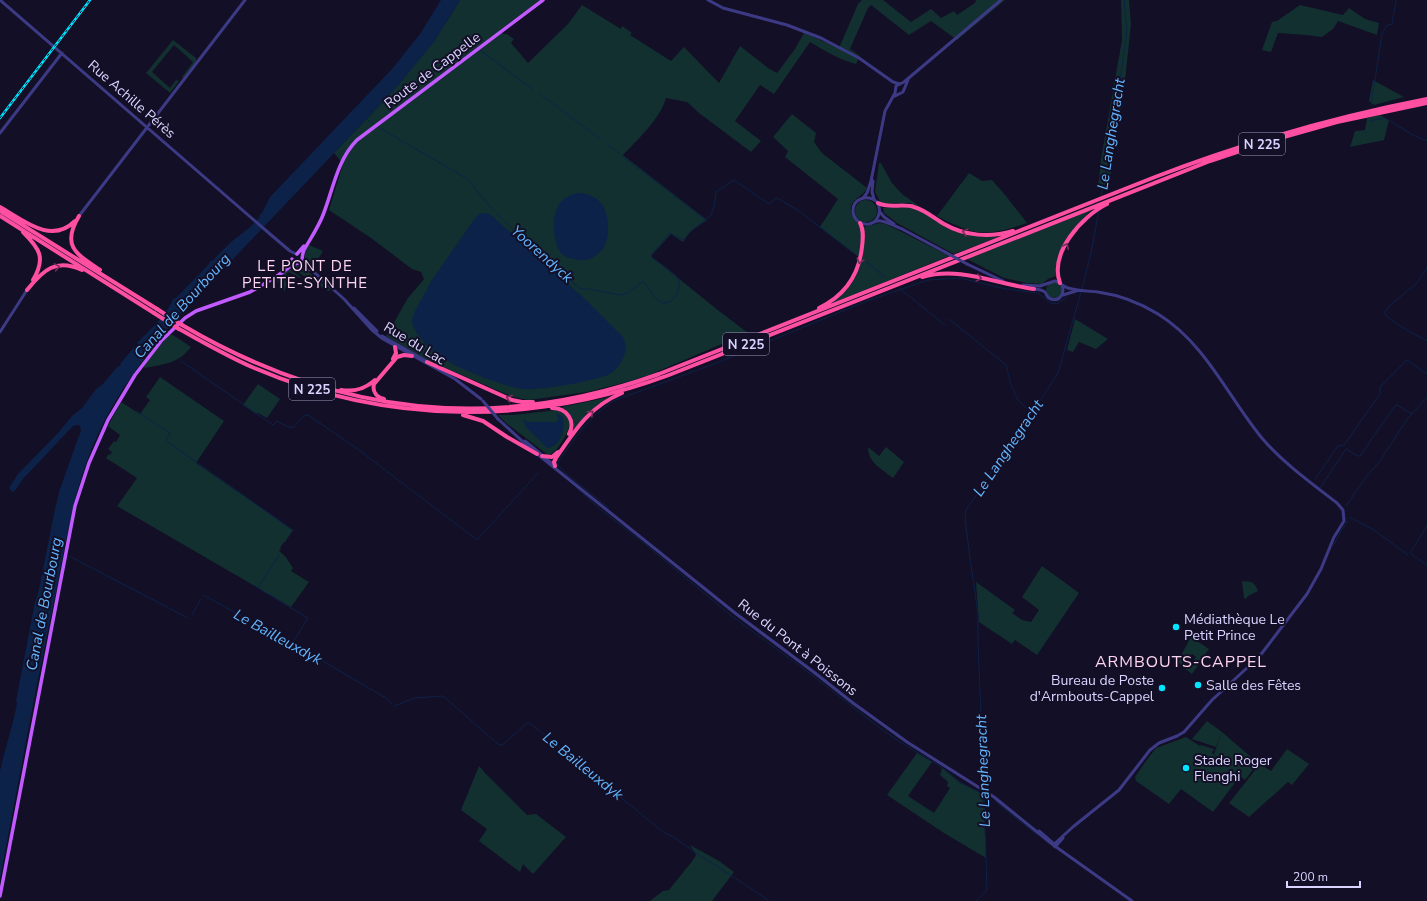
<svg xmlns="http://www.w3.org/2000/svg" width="1427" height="901" font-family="'Nunito Sans',sans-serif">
	<rect width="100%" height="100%" fill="#130f26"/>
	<!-- green -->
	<path fill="#12302f" d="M460,0H540L500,30L503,34H507L514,39L511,43L528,63L568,24L582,5L621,29L622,26L632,33L630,35L671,61L684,47L719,83L740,46L768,68L777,73L795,49L804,33L839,48L858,4L862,0H883L911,22L931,9L941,18L954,11L957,15L975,3L976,0H1005L957,40L931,21L909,35L871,5L868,8L850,49L860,56L856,64C838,59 825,51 810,42L774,94L760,85L735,121L761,141L751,152L699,113L687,102L666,98C661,118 637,140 623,155L707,220L691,231L683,242L671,234L652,255V257L719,311L748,333L649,375L627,382L587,392L529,400L513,397L427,360L386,336L408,298L424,279L421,272L412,269L371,238L329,210L343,164L334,153C381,104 425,60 460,0Z
		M1121,0H1129L1131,24L1125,81L1109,185L1098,189L1101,159L1122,40Z
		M1300,5L1343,15L1349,8L1365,19L1379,23L1377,35L1338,21L1333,29L1322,37L1306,35L1278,33L1271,52L1262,50L1272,22L1277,21Z
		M173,40L196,58V62L183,78L182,77L193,62L174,45L152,72L170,88L176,80L179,81L170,93L146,73Z
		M1373,80L1404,97L1374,105L1369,101Z
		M792,114L816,133L814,142L822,153L867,188C864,196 853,198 851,206C849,216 856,218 859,225C864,234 861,247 859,257L820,227L838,199L785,157L788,151L773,137Z
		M1380,115L1389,120L1384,140L1350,147L1355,131L1365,130L1367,118Z
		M879,163H881L892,183L902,194L919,206L909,203H881L875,192Z
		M969,173L982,181L992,180L1006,196L1027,223C986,237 975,236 937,216Z
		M855 211a11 11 0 1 1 22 0a11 11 0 1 1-22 0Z
		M910,207L925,213L945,227L980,236L998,237L954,254L897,223L884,213L883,208Z
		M1091,210C1069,233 1059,243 1056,276L1048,279L1042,284L1027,283L1004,278L967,259Z
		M880,223L888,225L949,256L833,303C838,297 844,292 849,287C862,271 866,247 864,227Z
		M309,245L323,251L312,269L305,261V252Z
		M294,266H301L331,290L328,291L291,268Z
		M289,269L301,277L300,278L289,272L286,274L291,278L285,288V292L276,279Z
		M1046 290a8 8 0 1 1 16 0a8 8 0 1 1-16 0Z
		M1075,319L1108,339L1096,349L1079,342L1073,352L1067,350Z
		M169,335H173L191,347C178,364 164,364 145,368L144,367L145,363Z
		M160,377L224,421L196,463L293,530L285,542H284L280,548L281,549L279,551L285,556L293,568L291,571L309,582L291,607L117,506L137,478L106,458L109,454L110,455L112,452L108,449L114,441L116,442L120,435L108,426L121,402L140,414L150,400L146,397Z
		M258,384L280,399L267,418L258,413L256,414L243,405Z
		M610,397L589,412L573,430C575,419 570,413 562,407Z
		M557,410C575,417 570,429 562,442C558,447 555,453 548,455L506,423L498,415H514Z
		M868,447L879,456L886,447L904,462L893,478C882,469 868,463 868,447Z
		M1042,566L1079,593L1037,655L1015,640L1012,644L979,622L976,582L1015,610L1012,613L1022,620L1031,622L1039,610L1022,597Z
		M1242,581C1252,582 1254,581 1258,591L1248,596L1246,599L1244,598Z
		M1191,637L1209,649L1192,674L1185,669L1189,664L1190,665L1196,657L1192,654L1182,667L1178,661Z
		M1207,721L1222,732L1216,747L1192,739Z
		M1222,732L1258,763L1245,780L1240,776L1213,812L1181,789L1169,804L1136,781L1135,777L1146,761L1156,748L1186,737L1200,746L1201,745L1214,749L1212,753L1217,757L1214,754Z
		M1287,749L1309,764L1292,785L1288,782L1249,817L1229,803L1260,764L1271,771Z
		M917,753L932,762L908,796L934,813L950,788L947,786L948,782L940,775L942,768L960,783L983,794L986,858L944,833L887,795Z
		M479,766L482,769L484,772L527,815L536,814L566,837L533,874L523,864L520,872L479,841L487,829L461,810Z
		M690,845L719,861L734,872L712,901H650L663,891L669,890L693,860L696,855Z"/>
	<!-- water -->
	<path fill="#0c2248" d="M441,0H460L434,42L394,90L178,317C147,353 118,391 98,434C74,486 66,542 55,597C35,690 18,785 0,879V771C5,748 13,726 17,703L16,701L35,602L38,594L55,509L60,489L81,430L80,426L78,425L73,426L23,479L14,492L11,491L9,488L18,474L57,434L72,416L82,408L96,389L101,386L118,366L119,367L121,365L120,364L135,346L136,348L139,345L137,343C148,332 169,312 173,299L176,298L209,264L210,261H212L231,242L250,227L260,217L259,216L262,213L270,197L392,69L420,34Z
		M579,193C599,195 607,206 608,225C608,234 608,241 603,249C598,255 588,262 579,260C574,259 566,258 562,254C556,248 555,239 554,231C552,213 559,195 579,193Z
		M485,213L490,214L585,299L623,337C624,340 626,345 626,348C625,357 617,370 610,374C596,381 539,391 523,389C505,387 459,369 444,359C434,353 417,337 413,326C411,321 413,316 415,311L432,280L475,218L479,214Z
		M556,414L561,415L563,417C565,429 562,446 547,448L526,427L523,420L530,422H556L559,419Z"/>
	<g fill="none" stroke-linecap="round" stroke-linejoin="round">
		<!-- stream -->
		<path stroke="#0c2248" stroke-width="1" d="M480,50L532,89
			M540,94L600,139
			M1371,105L1382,34L1386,26L1392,24L1396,0
			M366,119L374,124
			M1370,121L1385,118L1413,135L1427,141
			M378,127L466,178L494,211
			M607,144L620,154
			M622,156L706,220
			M1101,197L1110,152L1127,31L1124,0
			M496,213L525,241L581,289H589L620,295L628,293L643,281C649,287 652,296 659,301C671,309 683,290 678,279C675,273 658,262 651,257V255L670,233L683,240L690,232L711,215L714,207L716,192L734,180L769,204L777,198L799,211L856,255
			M866,262L885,277
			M1427,268L1416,284L1389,306L1384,313C1391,322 1416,335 1427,341
			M899,288L945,325
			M1082,289L1091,253L1099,210
			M949,319L1006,365L1011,385L1018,400L1032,413
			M181,361L273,425L277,421L288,427H294C298,423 302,415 308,415L359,450L477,540L538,473
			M136,411L170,433L166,440L168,442L294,531
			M1315,479L1338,446L1344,445L1380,394V387L1407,360L1427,374
			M570,482L600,509L645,544L733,617L812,675L876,725L897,740L943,768L961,783L987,796
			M1320,488L1346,449L1358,456H1360L1395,406L1397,405L1412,414L1427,397
			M1346,506L1363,481L1380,461L1408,418L1412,414
			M609,508L564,472L558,465V462C574,439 589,417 613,401L714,364L867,301L928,280L960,278L1006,289L1038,293L1051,303L1057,304L1067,297
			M1350,518H1352L1374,530L1408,555
			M1427,526L1410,553L1427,565
			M1333,546L1341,531L1348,521
			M279,555L258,588L308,618L292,644
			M69,556L188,618
			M204,596H205L321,660L386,698L392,704
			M192,615L201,599
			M394,706L415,698L443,696L498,744L502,745L526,724L530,723L663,832C677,838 687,847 699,855C723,870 746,885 769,901
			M984,789L978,641V614L970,558L965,518L966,510L982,487L1010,442L1032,413L1058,373L1081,292
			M995,801L1037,835
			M976,901L987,890L984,792"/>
		<!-- minor -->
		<path stroke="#3d3a85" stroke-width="3" d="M0,0L270,234L290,251L296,254
			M708,0L723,8L787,25L821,38L859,58L893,82L900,84
			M893,97L903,92L908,80
			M0,133L62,53
			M873,181L872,192L874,199
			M863,198L867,193L871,181L885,111L895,93L896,86L904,82L1001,0
			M880,212L884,217L894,224
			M79,216L245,0
			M874,222C880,216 881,209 877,202C868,194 852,198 853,212C854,220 861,225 869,224C873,223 876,220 881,221C888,222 897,227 904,230
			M902,229L945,252
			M302,260L306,265L344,299L372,330L383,339L455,379L481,399
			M299,264L309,270
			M967,264L1003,281
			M1023,285L1040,286L1055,281C1060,282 1063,287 1068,288C1078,291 1088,291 1098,292C1119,295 1140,303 1158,314C1205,343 1227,395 1261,437C1282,462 1311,483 1337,503L1343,510L1344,521L1334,537L1321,569
			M1032,289C1036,289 1042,290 1045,292C1047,295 1047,298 1051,299C1060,302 1065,293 1062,285
			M1063,295L1076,291
			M354,308L377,331
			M0,332L27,290
			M382,336L428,362
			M498,419L532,450
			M525,441L555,466
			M536,453L735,613L815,673L853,703L907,742L994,797L1052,844L1132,901
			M1039,831L1054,844
			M1053,845L1074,826L1119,790L1150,750L1159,743L1177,736L1184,732L1212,700L1259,657L1307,594L1321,569
			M1055,847L1063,838"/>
		<!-- major -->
		<path stroke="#c25bff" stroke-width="3.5" d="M297,254L304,246
			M287,266L292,259
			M0,896L75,506L89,463L108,420L135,375L162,340L185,318L196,311L250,292L276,277L292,265L301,262C303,258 302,254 304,250C310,239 318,228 323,215C333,190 337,160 357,140L543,0"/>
		<!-- highway -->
		<path stroke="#ff4fa3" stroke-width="4" d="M878,203C888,209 903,203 914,207C925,210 934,218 944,224C965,236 990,238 1013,231
			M0,207C23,220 51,245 75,221
			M0,211L157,309
			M0,216L154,313
			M79,216C61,246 76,254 100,270
			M23,232C40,249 46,258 33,280
			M922,277C960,266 996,284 1034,289
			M1060,283C1049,253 1082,216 1107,204
			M27,290C43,270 56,258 82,270
			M819,308C844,296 859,275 862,247C863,239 864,230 860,223
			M182,325C333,414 493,434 659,374L1155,177C1244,143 1334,117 1427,99
			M179,329C203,342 227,356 252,367C386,425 532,426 669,375L1210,161L1273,140L1337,122L1427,103
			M393,359L396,353L395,347
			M427,362L512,400L522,402H533
			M341,390C355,392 365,389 375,380
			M384,399C377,397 372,392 374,384L397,357L404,355L412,356
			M552,408C567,408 576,421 569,434
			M463,415L483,421L507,437L537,454
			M542,456L552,457L558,452
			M555,466L554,462L556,458C575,430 589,407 622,393"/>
		<!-- rail casing -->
		<g stroke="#00e5ff" stroke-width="2.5">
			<path id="rail" d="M0,118L90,0"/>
		</g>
		<!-- rail -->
		<use href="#rail" stroke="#130f26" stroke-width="1" stroke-dasharray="3" stroke-linecap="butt"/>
		<!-- minor-bridge -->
		<path stroke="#3d3a85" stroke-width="3" d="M945,252L967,264
			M483,401L498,419"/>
		<!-- highway-bridge -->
		<path stroke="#ff4fa3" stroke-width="4" d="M157,309L182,325
			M154,313L179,329"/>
	</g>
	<!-- one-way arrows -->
	<defs><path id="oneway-chevron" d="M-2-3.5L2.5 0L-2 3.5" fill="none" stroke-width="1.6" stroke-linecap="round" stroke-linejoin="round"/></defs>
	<g stroke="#7d2c5e">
		<use href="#oneway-chevron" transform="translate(965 232) rotate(-165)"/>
		<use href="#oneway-chevron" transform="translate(1066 246) rotate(-65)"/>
		<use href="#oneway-chevron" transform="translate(860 261) rotate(105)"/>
		<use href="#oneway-chevron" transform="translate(57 267) rotate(-10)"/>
		<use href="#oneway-chevron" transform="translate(979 278) rotate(14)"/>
		<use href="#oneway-chevron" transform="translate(509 398) rotate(-158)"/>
		<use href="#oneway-chevron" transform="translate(591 413) rotate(-42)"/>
	</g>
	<!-- markers -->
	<g fill="#00e5ff" stroke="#130f26" stroke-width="1.5">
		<circle cx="1176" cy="627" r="4"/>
		<circle cx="1198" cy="685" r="4"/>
		<circle cx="1162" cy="688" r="4"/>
		<circle cx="1186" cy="768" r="4"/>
	</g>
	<g text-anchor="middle" stroke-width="4" stroke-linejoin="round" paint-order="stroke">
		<!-- shield labels -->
		<g fill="#130f26" stroke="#9e99be" stroke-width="1">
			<rect x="1239" y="133" width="46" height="22" rx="3"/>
			<rect x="723" y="333" width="46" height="22" rx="3"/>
			<rect x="289" y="378" width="46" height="22" rx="3"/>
		</g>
		<g font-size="13" font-weight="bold" fill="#d9d4ff">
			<text x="1262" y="149">N 225</text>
			<text x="746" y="349">N 225</text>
			<text x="312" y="394">N 225</text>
		</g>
		<!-- street labels -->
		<g font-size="14" fill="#d9d4ff" stroke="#130f26">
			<text transform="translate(432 70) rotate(-37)" y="5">Route de Cappelle</text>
			<text transform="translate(132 99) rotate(41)" y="5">Rue Achille Pérès</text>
			<text transform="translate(415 343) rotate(31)" y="5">Rue du Lac</text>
			<text transform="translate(798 647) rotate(38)" y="5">Rue du Pont à Poissons</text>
		</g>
		<!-- poi labels -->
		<g font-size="14" fill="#d9d4ff" stroke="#130f26" text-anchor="start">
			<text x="1184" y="624">Médiathèque Le<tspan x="1184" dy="16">Petit Prince</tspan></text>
			<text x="1154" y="685" text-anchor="end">Bureau de Poste<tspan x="1154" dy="16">d'Armbouts-Cappel</tspan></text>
			<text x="1206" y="690">Salle des Fêtes</text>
			<text x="1194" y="765">Stade Roger<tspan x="1194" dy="16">Flenghi</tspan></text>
		</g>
		<!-- water labels -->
		<g font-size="15" font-style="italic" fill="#62b6ff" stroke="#130f26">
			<text transform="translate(1111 134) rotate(-81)" y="5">Le Langhegracht</text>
			<text transform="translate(542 254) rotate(42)" y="5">Yoorendyck</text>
			<text transform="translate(182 306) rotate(-48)" y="5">Canal de Bourbourg</text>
			<text transform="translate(1008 448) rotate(-56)" y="5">Le Langhegracht</text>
			<text transform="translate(44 604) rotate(-79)" y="5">Canal de Bourbourg</text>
			<text transform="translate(278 637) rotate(29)" y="5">Le Bailleuxdyk</text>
			<text transform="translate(583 766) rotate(39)" y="5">Le Bailleuxdyk</text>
			<text transform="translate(983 771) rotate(-92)" y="5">Le Langhegracht</text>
		</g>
		<!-- neighbourhood labels -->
		<g font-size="15" letter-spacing="1" fill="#ffd6f0" stroke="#130f26">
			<text x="305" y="271">LE PONT DE<tspan x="305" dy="17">PETITE-SYNTHE</tspan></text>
		</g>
		<!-- quarter labels -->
		<g font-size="16" letter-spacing="1" fill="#ffd6f0" stroke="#130f26">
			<text x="1181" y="667">ARMBOUTS-CAPPEL</text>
		</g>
	</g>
	<!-- scale -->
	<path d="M1287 881v6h73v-6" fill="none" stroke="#d9d4ff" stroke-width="2"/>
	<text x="1293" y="881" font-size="12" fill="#d9d4ff" stroke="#130f26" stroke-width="3" paint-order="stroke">200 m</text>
</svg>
